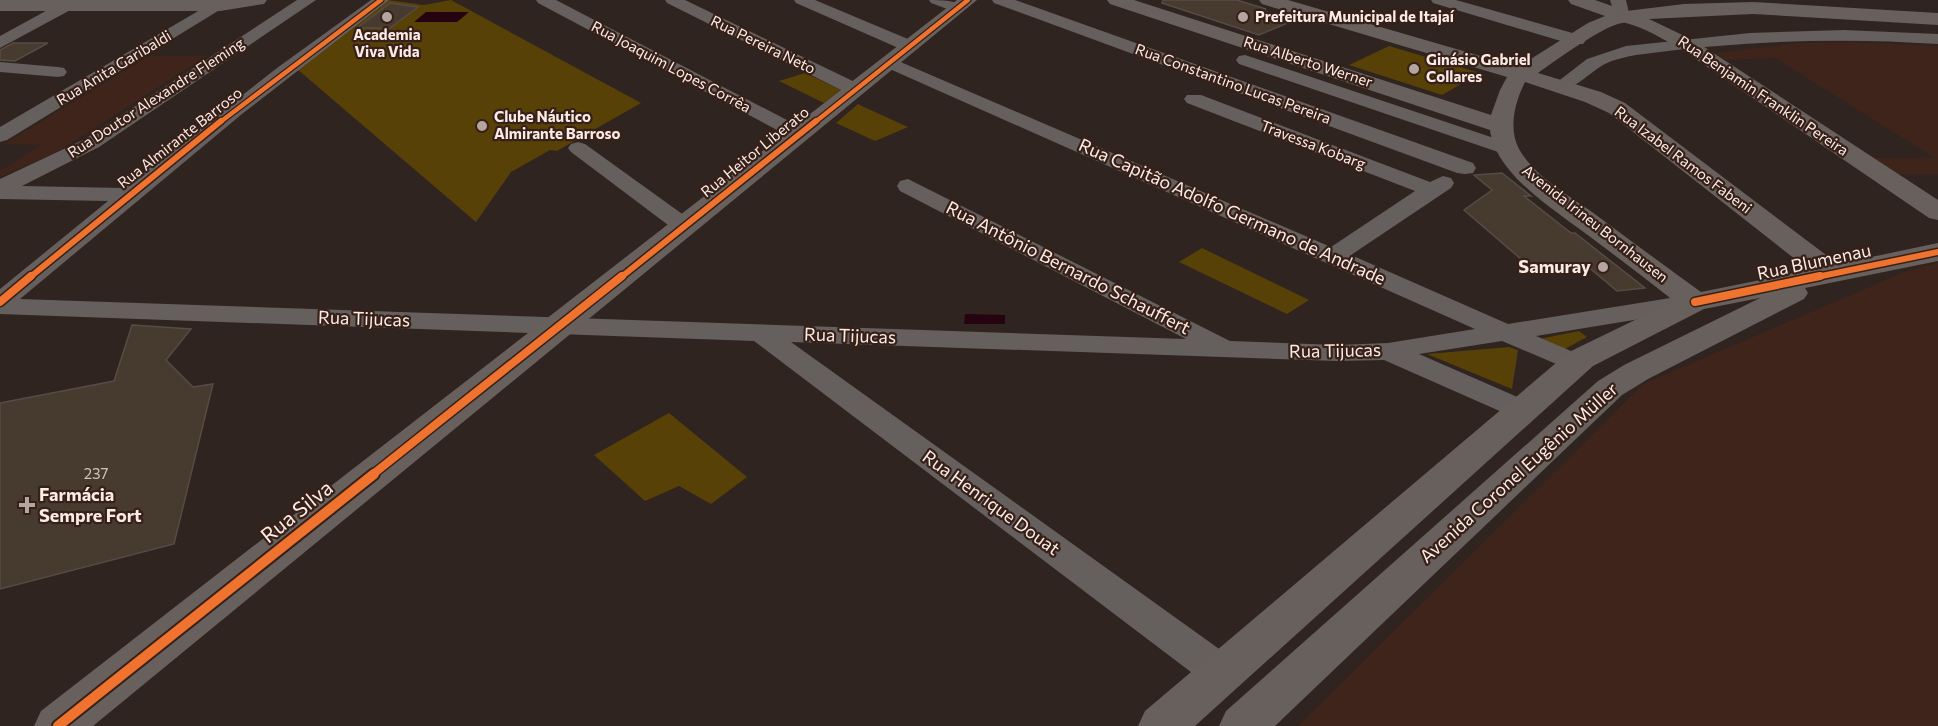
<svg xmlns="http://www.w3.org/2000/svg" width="1938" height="726" font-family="Commissioner,sans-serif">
	<rect width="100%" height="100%" fill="#2f241f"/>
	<!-- built -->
	<path fill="#3e241a" d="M1849,42L1938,46V174H1896L1870,158H1935L1775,58L1726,60L1716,53L1798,43Z
		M149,56H207L59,151L0,177V171L41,145L4,144Z
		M1938,263V726H1298L1643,384L1909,270Z"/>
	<!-- green -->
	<path fill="#584107" d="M388,0L424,5L451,0L641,103L557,151L550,150L511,172L476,222L297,69Z
		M1389,46L1480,73L1442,95L1349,65Z
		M805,73L841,90L824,103L779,81Z
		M858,104L864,107L908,127L875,141L836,123Z
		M1202,248L1309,300L1287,314L1179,262Z
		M1579,331L1587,337L1563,350L1539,339Z
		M1509,347L1518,350L1512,389L1427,354Z
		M669,413L747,477L711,504L679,486L645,501L594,455Z"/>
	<!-- water -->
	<path fill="#260310" d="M426,12H469L457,22H414Z
		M965,314L1005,315V324H964Z"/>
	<!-- building -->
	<path fill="#473b30" stroke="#564c46" stroke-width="1.5" d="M1163,0H1237L1266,9L1261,10L1292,21L1259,35L1162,3Z
		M390,3L418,7L390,28H357Z
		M13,43H48L15,61L0,60V50Z
		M1502,173L1531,196H1524L1571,233H1575L1645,288L1617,291L1587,266L1536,272L1464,210L1492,190L1474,175Z
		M132,325L191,329L166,360L193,387L213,384L174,544L0,589V403L114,381Z"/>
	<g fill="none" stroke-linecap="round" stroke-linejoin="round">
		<!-- minor -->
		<path fill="#655f5d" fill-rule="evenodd" d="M73,0L78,4L76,7L0,48V36L64,1Z
			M217,0H236L7,140L0,142V127Z
			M297,0H316L99,147L22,186L124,188L277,68L371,0H389L242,114L20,299L1186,339L900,191L897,186L900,181L908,179L1230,341L1337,345L1388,343L1475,329L883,66L880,62L883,58L889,57L1331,247L1415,191L1187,103L1184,99L1187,95H1201L1430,182L1443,176L1451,178L1454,183L1451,188L1351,255L1508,324L1695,294L1704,296L1708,302L1704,308L1695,310L1536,336L1585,357L1589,363L1585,369L1575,372L1502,341L1419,354L1531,403L1535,410L1531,417L1520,420L1384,360L1337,361L791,342L1236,661L1242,673L1236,685L1222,689L1208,685L754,341L0,314V289L108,201L0,199V179L85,139Z
			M536,0H556L806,130L809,134L806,138H792L538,3Z
			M665,0H685L861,85L863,89L861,93H847L667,3Z
			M794,0H815L915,42L918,46L915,50H903L796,3Z
			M929,0C942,0 956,0 966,8L958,13L931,3Z
			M992,0H1015L1473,163L1476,168L1473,173L1465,174L1457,173L994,3Z
			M1431,0H1456L1583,36L1586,40L1583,44H1571L1433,3Z
			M1610,0H1626L1630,17L1628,20H1616Z
			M1844,30L1938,34V44C1837,37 1736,41 1636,55C1626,57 1615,59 1605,64C1589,72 1572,94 1554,90L1552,86L1587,59L1626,46L1750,33Z
			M1245,55L1515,145L1518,149L1515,153L1508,155L1501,153L1239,64L1236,60L1239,56Z
			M0,62L58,67L64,68L67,72L64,76L58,77L0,72Z
			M578,142L585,144L692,221L696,226L692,231L684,233L676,231L571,152L568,148L571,144Z"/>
		<!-- major -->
		<path fill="#68605c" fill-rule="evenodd" d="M0,0H267L264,4L220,11H0Z
			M957,0H977L93,726H34L41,711Z
			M1107,0H1134L1491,115L1500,90L1507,77L1262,4L1259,0H1288L1518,67L1588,23L1605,16L1571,4L1568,0H1595L1626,11L1684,4L1753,2L1938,13V25L1753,14L1649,19L1695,41L1938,200V220L1929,218L1681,49C1664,40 1646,28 1626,23C1611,20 1554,62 1538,73L1601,92L1625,103L1838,264L1938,243V261L1805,288L1808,293L1804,299L1648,379L1622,395L1275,726H1219L1226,711L1598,381L1624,365L1760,298L1704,309L1593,366L1195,726H1138L1145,711L1569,352L1674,301C1647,280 1620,259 1593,239C1558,212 1496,176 1490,130L1110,4ZM1525,82L1585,102L1609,113L1809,270L1701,292C1664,265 1628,239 1592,212C1568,195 1534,176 1519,149C1508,128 1515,102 1525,82Z"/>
		<!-- cycleway-far3 casing -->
		<g stroke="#362018" stroke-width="7">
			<path id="cycleway-far3" d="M219,123L381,0
				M814,123L968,0"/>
		</g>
		<!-- cycleway-far2 casing -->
		<g stroke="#362018" stroke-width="9">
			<path id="cycleway-far2" d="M29,278L221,121
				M620,278L816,121
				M1812,278L1938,252"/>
		</g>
		<!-- cycleway-far1 casing -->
		<g stroke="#362018" stroke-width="11">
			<path id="cycleway-far1" d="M0,302L31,276
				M1695,302L1820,276
				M372,475L622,276"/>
		</g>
		<!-- cycleway casing -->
		<g stroke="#362018" stroke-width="14">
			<path id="cycleway" d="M58,726L374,474"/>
		</g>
		<!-- cycleway-far3 -->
		<use href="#cycleway-far3" stroke="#ef722f" stroke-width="4.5"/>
		<!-- cycleway-far2 -->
		<use href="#cycleway-far2" stroke="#ef722f" stroke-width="6"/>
		<!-- cycleway-far1 -->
		<use href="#cycleway-far1" stroke="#ef722f" stroke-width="8"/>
		<!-- cycleway -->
		<use href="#cycleway" stroke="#ef722f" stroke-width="10"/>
	</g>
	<!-- markers -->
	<g fill="#b4a5a0" stroke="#362018" stroke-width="2">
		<circle cx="387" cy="17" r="6"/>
		<circle cx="1243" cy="17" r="6"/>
		<circle cx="1414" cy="69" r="6"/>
		<circle cx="482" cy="126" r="6"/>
		<circle cx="1603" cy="267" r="6"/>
		<path d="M24 496h6v6h6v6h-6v6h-6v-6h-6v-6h6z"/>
	</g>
	<g text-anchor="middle" stroke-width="4.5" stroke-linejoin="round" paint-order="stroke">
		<!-- far-poi labels -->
		<g font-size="15" font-weight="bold" fill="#fbebe6" stroke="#362018" text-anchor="start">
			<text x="1255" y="22">Prefeitura Municipal de Itajaí</text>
			<text x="387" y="40" text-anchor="middle">Academia<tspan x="387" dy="17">Viva Vida</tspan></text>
			<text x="1426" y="65">Ginásio Gabriel<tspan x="1426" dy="17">Collares</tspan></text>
			<text x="494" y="122">Clube Náutico<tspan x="494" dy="17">Almirante Barroso</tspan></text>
		</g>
		<!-- far-street labels -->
		<g font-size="15" fill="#fbebe6" stroke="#362018">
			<text transform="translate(763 45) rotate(26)" y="5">Rua Pereira Neto</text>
			<text transform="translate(1308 62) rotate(18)" y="5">Rua Alberto Werner</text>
			<text transform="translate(671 67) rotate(28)" y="5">Rua Joaquim Lopes Corrêa</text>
			<text transform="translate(114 68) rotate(-31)" y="5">Rua Anita Garibaldi</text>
			<text transform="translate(1233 84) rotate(20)" y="5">Rua Constantino Lucas Pereira</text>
			<text transform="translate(1763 96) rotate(34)" y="5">Rua Benjamin Franklin Pereira</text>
			<text transform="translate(156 98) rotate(-33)" y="5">Rua Doutor Alexandre Fleming</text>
			<text transform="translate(180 138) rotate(-38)" y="5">Rua Almirante Barroso</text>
			<text transform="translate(1313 145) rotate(21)" y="5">Travessa Kobarg</text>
			<text transform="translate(755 152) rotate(-39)" y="5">Rua Heitor Liberato</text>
			<text transform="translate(1683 160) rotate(37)" y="5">Rua Izabel Ramos Fabeni</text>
			<text transform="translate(1595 224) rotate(38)" y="5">Avenida Irineu Bornhausen</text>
		</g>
		<!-- number labels -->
		<g font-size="15" fill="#cebfb8">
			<text x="96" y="479">237</text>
		</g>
		<!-- street labels -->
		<g font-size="18" fill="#fbebe6" stroke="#362018">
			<text transform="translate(1232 212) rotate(24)" y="6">Rua Capitão Adolfo Germano de Andrade</text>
			<text transform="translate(1814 262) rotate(-12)" y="6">Rua Blumenau</text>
			<text transform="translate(1068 268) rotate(27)" y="6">Rua Antônio Bernardo Schauffert</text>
			<text transform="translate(364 319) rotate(2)" y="6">Rua Tijucas</text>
			<text transform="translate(850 336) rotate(2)" y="6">Rua Tijucas</text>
			<text transform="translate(1335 351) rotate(-1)" y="6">Rua Tijucas</text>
			<text transform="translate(1519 473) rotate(-42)" y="6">Avenida Coronel Eugênio Müller</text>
			<text transform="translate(991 503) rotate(36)" y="6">Rua Henrique Douat</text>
		</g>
		<!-- poi labels -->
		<g font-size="18" font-weight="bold" fill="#fbebe6" stroke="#362018" text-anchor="end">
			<text x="1591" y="273">Samuray</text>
			<text x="39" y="501" text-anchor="start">Farmácia<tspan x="39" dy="21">Sempre Fort</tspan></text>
		</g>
		<!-- near-street labels -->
		<g font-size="21" fill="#fbebe6" stroke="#362018">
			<text transform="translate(297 512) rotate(-39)" y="7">Rua Silva</text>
		</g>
	</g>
</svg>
